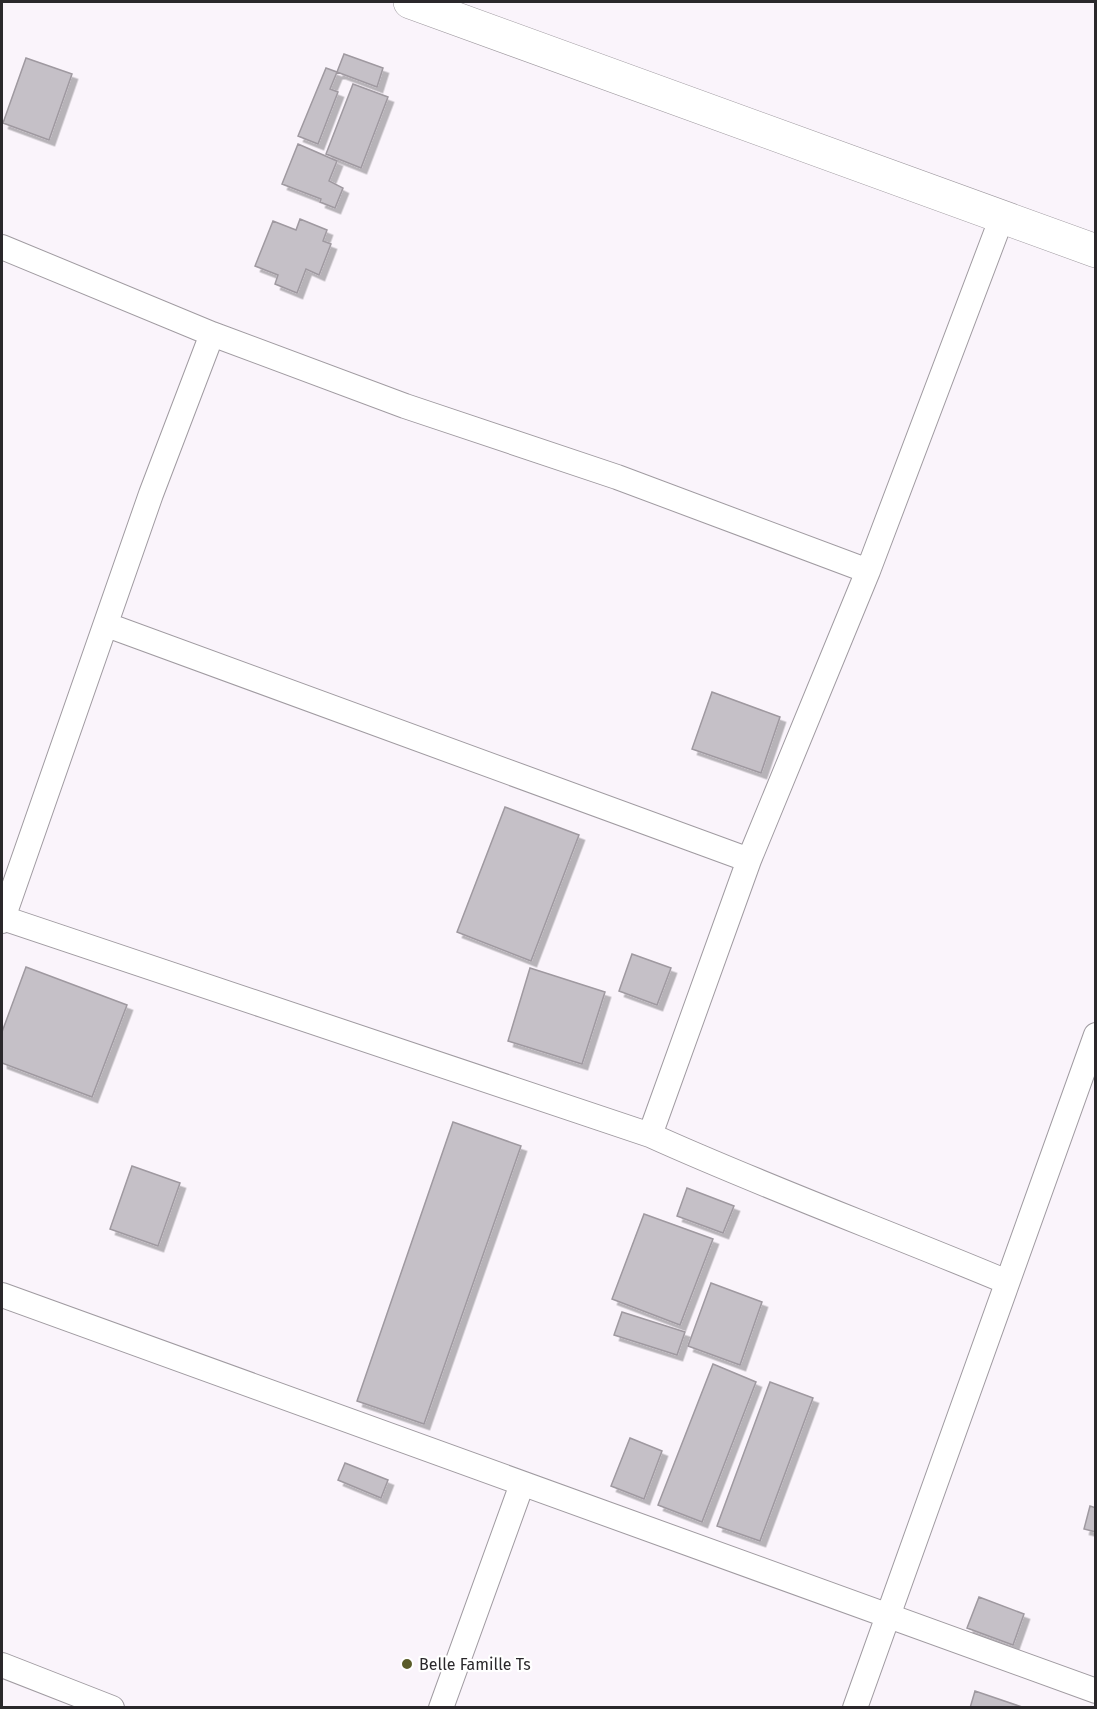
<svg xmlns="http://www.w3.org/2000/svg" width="1097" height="1709" font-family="'Fira Sans',sans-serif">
	<defs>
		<filter id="shadow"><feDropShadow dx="5.5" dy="5.5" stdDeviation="0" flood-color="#0004"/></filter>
	</defs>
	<rect width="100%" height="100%" fill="#faf4fb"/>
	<!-- building -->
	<path fill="#c5c0c7" stroke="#9f99a0" stroke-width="1.5" filter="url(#shadow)" d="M344,54L383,68L377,87L337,72Z
		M26,58L72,74L49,140L3,123Z
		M326,68L337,72L330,89L338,92L318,144L298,136Z
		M353,84L388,97L361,168L326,154Z
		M298,144L337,161L329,181L343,188L335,208L320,202L321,199L282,184Z
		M300,219L327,230L323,241L331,244L319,275L306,269L297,293L275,284L278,275L255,266L273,221L296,230Z
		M712,692L780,717L761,773L692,749Z
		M505,807L579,835L531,961L457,932Z
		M632,954L671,968L657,1005L619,991Z
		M26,967L127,1005L92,1097L2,1063V1032Z
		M530,968L605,992L582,1064L508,1041Z
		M453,1122L521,1146L424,1424L357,1401Z
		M132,1166L180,1183L158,1246L110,1229Z
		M687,1188L734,1206L723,1233L677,1216Z
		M644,1214L713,1239L680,1325L612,1299Z
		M711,1283L762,1302L740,1365L688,1346Z
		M622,1312L685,1332L677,1355L614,1335Z
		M713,1364L756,1382L702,1522L658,1505Z
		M770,1382L813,1398L760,1541L717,1526Z
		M630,1438L662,1451L644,1499L611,1486Z
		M345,1463L388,1480L381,1498L338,1480Z
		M1090,1506L1096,1508V1532L1084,1529Z
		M979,1597L1024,1614L1013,1645L967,1628Z
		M975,1691L1025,1708H970Z"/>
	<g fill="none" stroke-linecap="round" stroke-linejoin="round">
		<!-- street casing -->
		<g stroke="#a09ba1" stroke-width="26">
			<path id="street" d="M2,247L212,334L405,406L617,477L868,571
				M107,625L749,860
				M3,918L650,1135C767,1188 888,1232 1007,1282
				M2,921L151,494L212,334
				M650,1135L749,860L868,571L1002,217
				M2,1295L1096,1691
				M2,1665L112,1708
				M441,1708L522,1484
				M855,1708L1096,1035"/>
		</g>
		<!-- secondary casing -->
		<g stroke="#a09ba1" stroke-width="34">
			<path id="secondary" d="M410,2L1096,251"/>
		</g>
		<!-- street -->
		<use href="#street" stroke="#fff" stroke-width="24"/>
		<!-- secondary -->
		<use href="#secondary" stroke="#fff" stroke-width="33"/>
	</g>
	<!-- markers -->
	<circle fill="#5a5c29" stroke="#fff" stroke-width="2" cx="407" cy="1664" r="6"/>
	<g text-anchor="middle" stroke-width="4.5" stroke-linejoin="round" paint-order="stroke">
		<!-- poi labels -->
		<g font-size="16" fill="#2a282b" stroke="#fff" text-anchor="start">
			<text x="419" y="1670">Belle Famille Ts</text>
		</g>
	</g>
	<!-- border -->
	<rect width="1097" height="1709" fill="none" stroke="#2a282b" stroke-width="6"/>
</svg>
